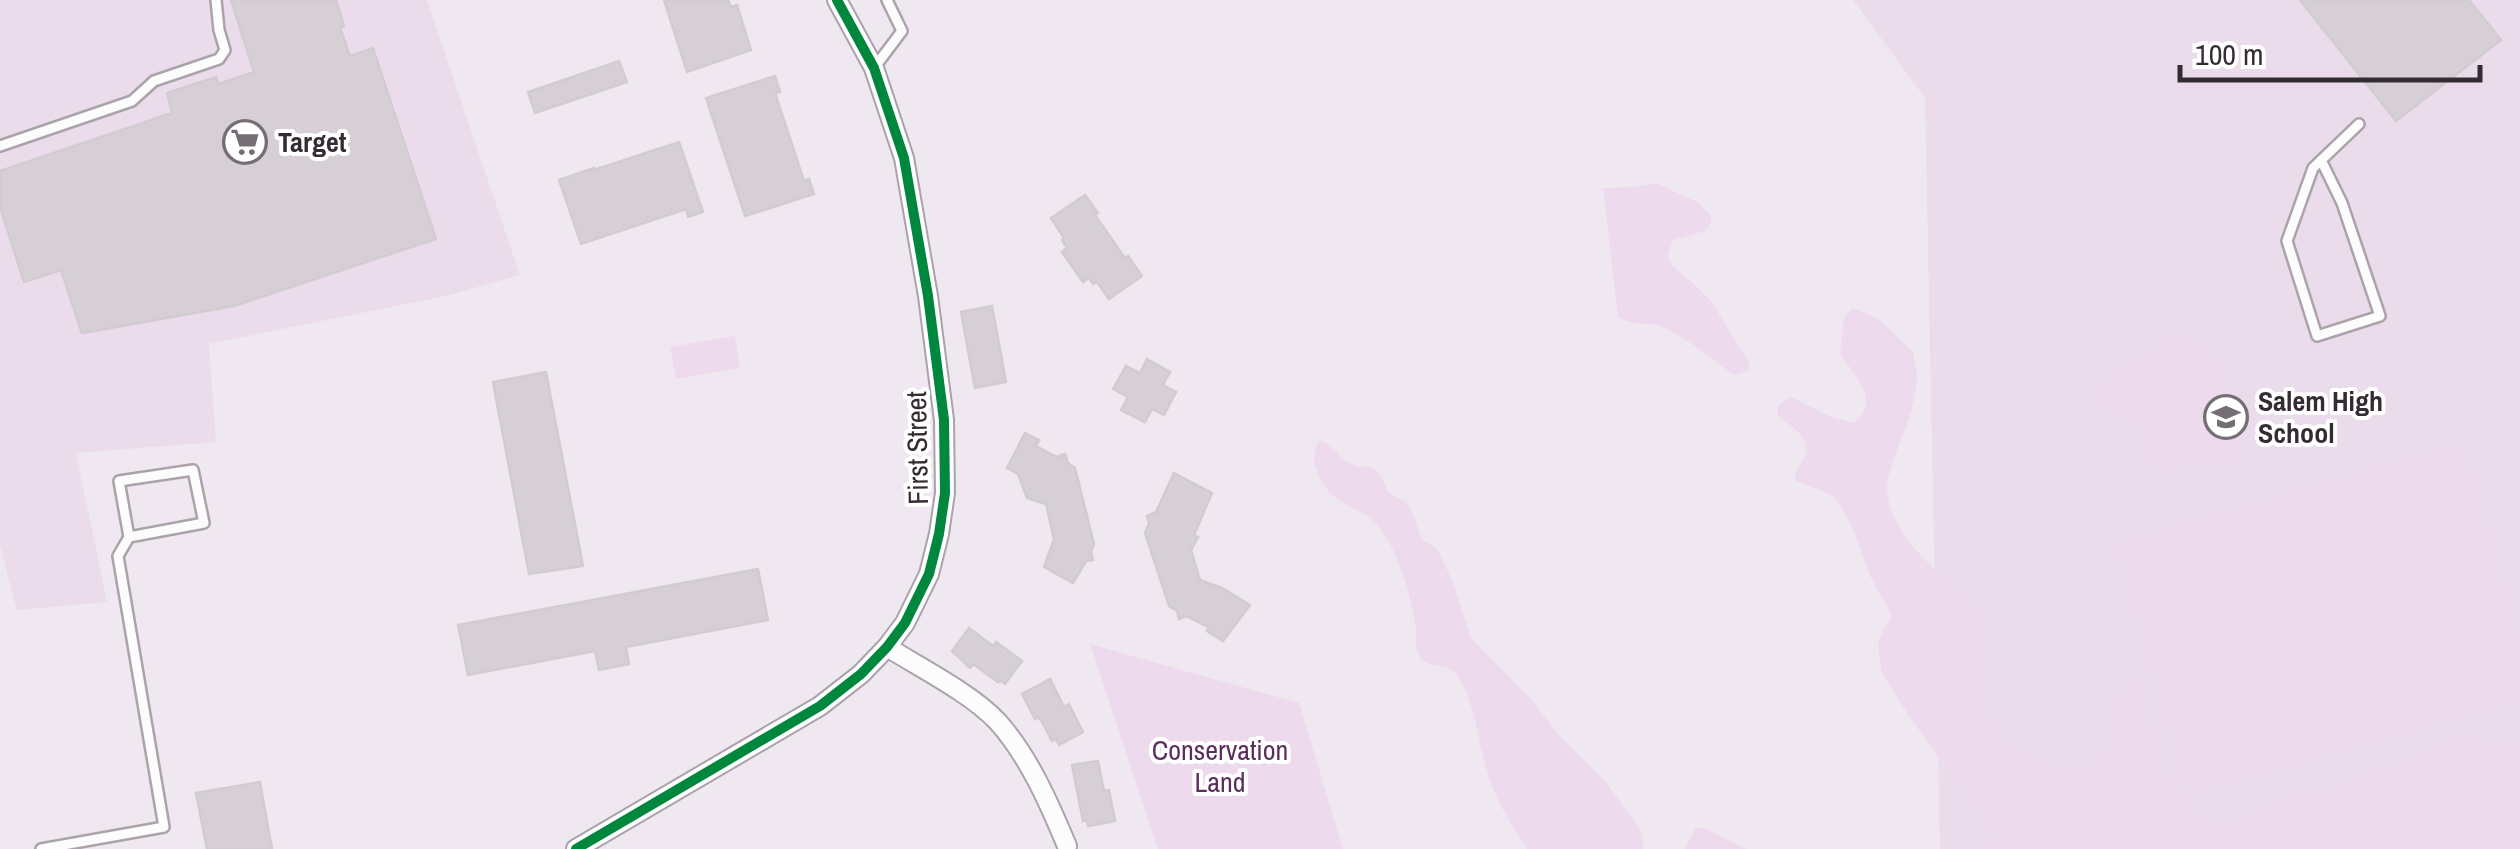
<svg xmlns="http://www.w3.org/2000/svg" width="2520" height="849" font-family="'Archivo Narrow',sans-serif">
	<rect width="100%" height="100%" fill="#f0e8f0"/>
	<!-- built -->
	<path fill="#eadcea" d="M0,0H427L520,275L450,295L209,344L216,442L76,453L107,602L17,610L0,546Z
		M1853,0H2520V747L2176,849H1940L1925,98Z"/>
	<!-- green -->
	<path fill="#eedaed" d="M1656,183L1697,202L1711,216V222L1705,231L1673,240L1668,255L1672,266L1693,283L1711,301L1749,363V371L1734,375C1712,359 1690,341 1665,328C1649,320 1632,328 1618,316L1603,188L1633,187Z
		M1852,308L1878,318L1914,353C1913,362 1917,368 1917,376C1917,383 1915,392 1914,399C1909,427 1893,453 1888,480C1879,530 1950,584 1985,612C1989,624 1985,630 1982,642C1980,654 1980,669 1983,681C1986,695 1989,714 1996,727C2010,754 2069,785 2096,760C2110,747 2111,727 2116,710C2120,698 2128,686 2134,675L2138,683L2167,775L2196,813L2215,824H2235L2298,795L2314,789L2325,791L2466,736L2519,747L2520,745V849H1989L1995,836L1909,716L1882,673L1878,645L1883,629L1890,621L1891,614L1870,576L1854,531L1844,512L1834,496L1796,481L1795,474C1797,468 1802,463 1804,458C1813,437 1791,427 1778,416V405L1791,397L1829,416L1853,423C1884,401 1853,375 1840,353L1844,317Z
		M2182,335L2197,338C2217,363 2274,438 2231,462C2224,466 2216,469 2208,469C2201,469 2193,466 2185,465L2166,476L2157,473L2150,466L2149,430C2136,418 2115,415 2099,405L2102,384L2111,375L2149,353L2159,343L2171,337Z
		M735,336L740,368L676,379L670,347Z
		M1319,440C1332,445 1335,452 1345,460C1366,477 1373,451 1388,492L1406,502L1413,513L1421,539L1437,549L1440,555L1452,580L1471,638L1529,697L1558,734L1606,782L1638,826L1643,836V849H1527C1512,826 1496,801 1488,775C1478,744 1476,708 1460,679C1448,657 1424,673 1418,653C1415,646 1417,638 1416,630C1414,607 1403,571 1393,550C1388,541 1383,531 1376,524C1353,502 1328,505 1316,469C1312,458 1314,451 1319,440Z
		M2463,443L2520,641V700L2188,795L2116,543Z
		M1090,644L1299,703L1343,849H1158Z
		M1702,827L1747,849H1685L1695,829Z"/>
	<!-- building -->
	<path fill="#d6cfd6" stroke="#d2ccd2" stroke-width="2.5" d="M231,0H336L344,26L340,28L350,56L373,48L436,239L234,306L82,333L61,270L24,282L0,207V171L172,113L167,93L216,77L218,84L254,72Z
		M664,0H728L731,7L737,5L751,50L687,72Z
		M2300,0H2469L2501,40L2396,121Z
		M619,61L627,82L535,113L528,92Z
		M775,76L780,92L775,93L804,181L809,179L814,194L745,216L706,98Z
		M679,142L703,212L688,217L686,209L581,244L559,180L594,168V170Z
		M1085,195L1098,213L1095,215L1125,258L1128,256L1142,276L1109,299L1097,282L1093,284L1089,278L1083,282L1062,252L1067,248L1062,240L1064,238L1051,218Z
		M992,306L1006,382L975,388L961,312Z
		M1147,359L1170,372L1163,385L1176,392L1164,415L1152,409L1145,422L1121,410L1128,397L1113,389L1126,366L1140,373Z
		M546,372L583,566L529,574L493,382Z
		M1025,433L1039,440L1036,446L1057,457L1065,454L1068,463L1075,468L1094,544L1091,552L1093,560L1086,561L1073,583L1044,567L1054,539L1046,504L1027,498L1018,474L1007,468Z
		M1174,473L1212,493L1194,535L1198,537L1191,550L1200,580L1222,588L1250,605L1223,641L1207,631L1208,627L1186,616L1179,619L1177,611L1169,606L1145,533L1149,523L1147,516L1156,512Z
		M758,569L768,620L626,647L629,664L599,670L595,651L468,675L458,625Z
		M969,628L993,646L996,642L1022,661L1005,684L1000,680L998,682L973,664L970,668L952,651Z
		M1050,679L1064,707L1069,704L1083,732L1059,745L1056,739L1052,741L1042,722L1038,717L1035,719L1022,694Z
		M1098,761L1104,791L1109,790L1115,821L1088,826L1087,820L1083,821L1072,765Z
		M260,782L272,849H207L196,793Z"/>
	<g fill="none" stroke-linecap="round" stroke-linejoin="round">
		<!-- service casing -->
		<g stroke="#aaa4aa" stroke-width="14">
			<path id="service" d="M874,68L902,31L887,0
				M0,146L132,101L154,81L219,59L225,50L219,30L216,0
				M2321,160L2342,203L2380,316L2317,336L2287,241L2313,168L2359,124
				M41,849L164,827L118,556L129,537L119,481L193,470L204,523L129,537"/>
		</g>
		<!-- minor casing -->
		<g stroke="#aaa4aa" stroke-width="22">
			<path id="minor" d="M887,647C921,668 972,694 998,722C1029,757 1049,803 1067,846
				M576,849L820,706L861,674L887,647L905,623L929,574L939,534L945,493L944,420L928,296L904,158L874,68L837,0"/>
		</g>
		<!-- service -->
		<use href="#service" stroke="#fdfcfd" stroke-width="9"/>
		<!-- minor -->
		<use href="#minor" stroke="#fdfcfd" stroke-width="18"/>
		<!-- cycleway casing -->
		<g stroke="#fff" stroke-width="16">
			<path id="cycleway" d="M576,849L820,706L861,674L887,647L905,623L929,574L939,534L945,493L944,420L928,296L904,158L874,68L837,0"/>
		</g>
		<!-- cycleway -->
		<use href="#cycleway" stroke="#00873e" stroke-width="10"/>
	</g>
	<!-- icons -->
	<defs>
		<g id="supermarket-ring" transform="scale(2.25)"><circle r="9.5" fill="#fff" stroke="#756e75" stroke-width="1.5"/><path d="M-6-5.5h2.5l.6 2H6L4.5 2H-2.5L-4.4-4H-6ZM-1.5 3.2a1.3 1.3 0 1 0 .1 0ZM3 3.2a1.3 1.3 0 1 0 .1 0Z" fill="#756e75"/></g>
		<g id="school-ring" transform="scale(2.25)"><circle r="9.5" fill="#fff" stroke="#756e75" stroke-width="1.5"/><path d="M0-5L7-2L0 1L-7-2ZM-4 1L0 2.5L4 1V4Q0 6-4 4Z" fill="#756e75"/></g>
	</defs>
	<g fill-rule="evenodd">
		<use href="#supermarket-ring" x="245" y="142"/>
		<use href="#school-ring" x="2226" y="417"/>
	</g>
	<g text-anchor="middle" stroke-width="8" stroke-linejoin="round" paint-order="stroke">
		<!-- poi labels -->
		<g font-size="28" font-weight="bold" fill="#332d33" stroke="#fff" text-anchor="start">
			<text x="278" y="152">Target</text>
			<text x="2258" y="411">Salem High<tspan x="2258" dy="32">School</tspan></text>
		</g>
		<!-- street labels -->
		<g font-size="28" fill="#332d33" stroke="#fff">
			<text transform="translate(917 448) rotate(-91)" y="10">First Street</text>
		</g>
		<!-- park labels -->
		<g font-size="28" fill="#5b2f5c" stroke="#fff">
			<text x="1220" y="760">Conservation<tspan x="1220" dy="32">Land</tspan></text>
		</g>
	</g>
	<!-- scale -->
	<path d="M2180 65v15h300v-15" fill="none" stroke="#332d33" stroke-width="5"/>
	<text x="2195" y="65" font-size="30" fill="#332d33" stroke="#ffffff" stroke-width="8" paint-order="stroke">100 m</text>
</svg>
